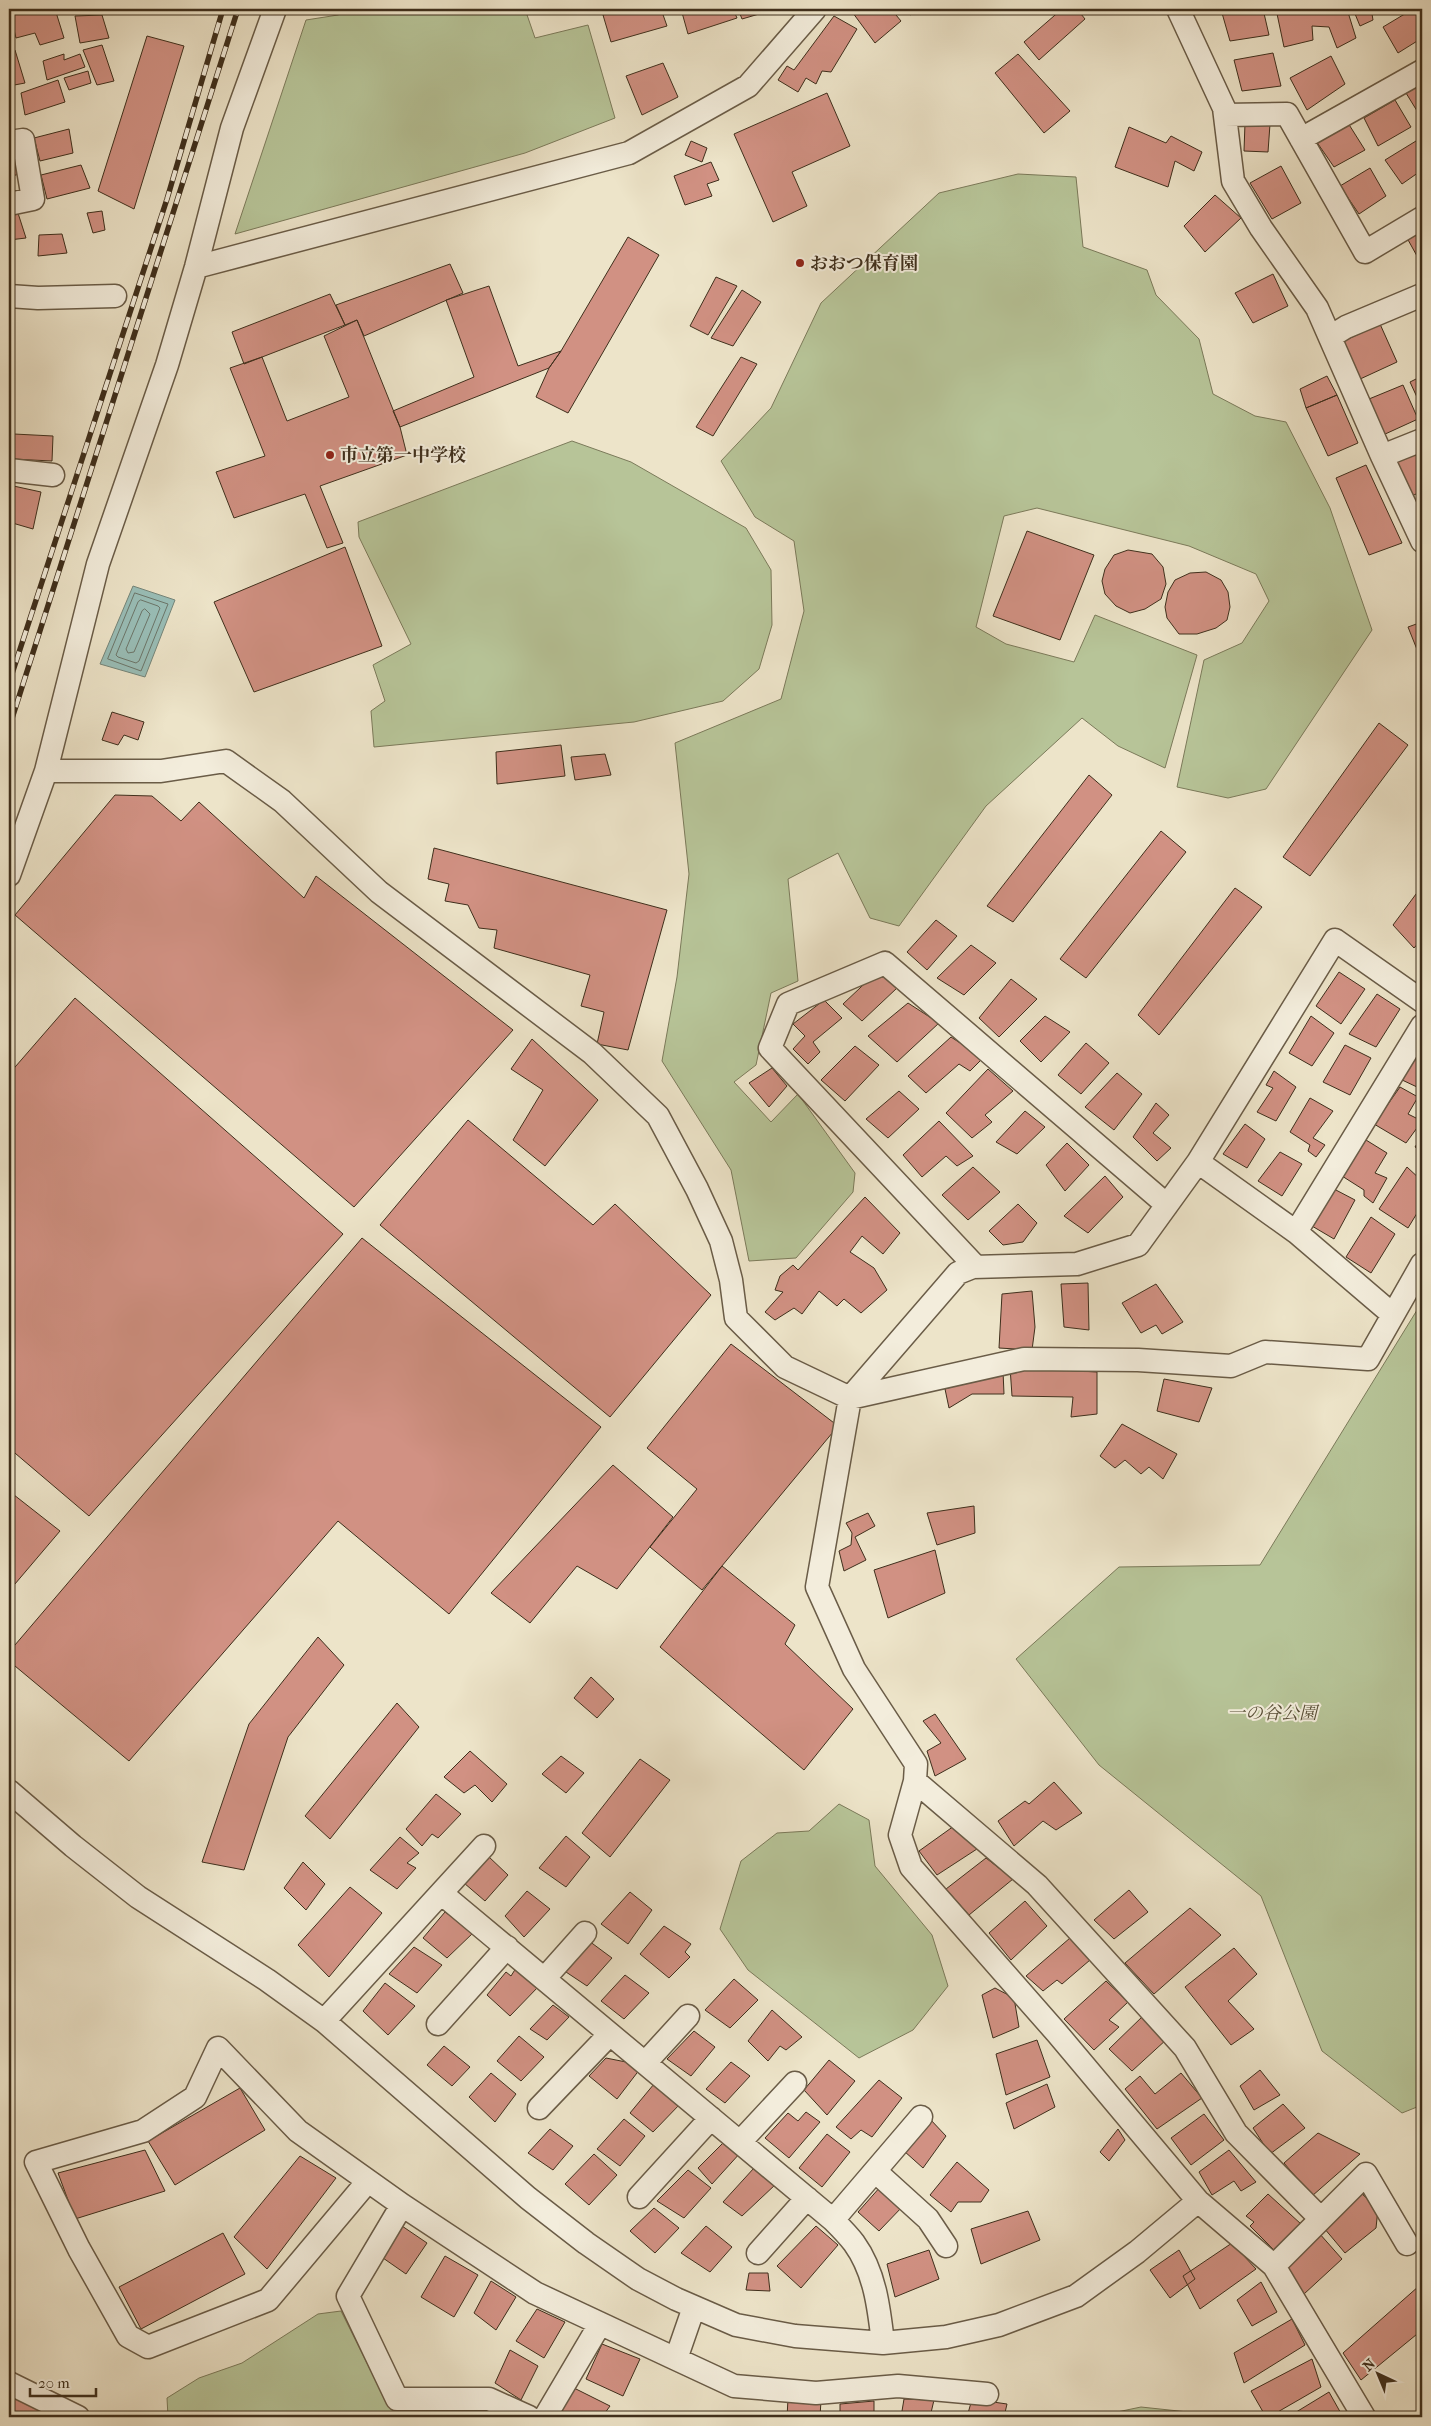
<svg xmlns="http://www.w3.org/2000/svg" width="1431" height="2426" font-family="'IM FELL French Canon','Noto Serif JP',serif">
	<rect width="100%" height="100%" fill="#ede4c9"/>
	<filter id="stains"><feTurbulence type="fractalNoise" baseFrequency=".004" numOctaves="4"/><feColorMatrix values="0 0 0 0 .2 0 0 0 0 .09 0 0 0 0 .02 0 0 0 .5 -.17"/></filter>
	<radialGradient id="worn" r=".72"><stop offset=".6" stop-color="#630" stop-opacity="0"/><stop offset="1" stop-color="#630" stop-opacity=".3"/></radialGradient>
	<!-- green -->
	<path fill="#b7c498" stroke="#7b7a5a" d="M349,9H525L535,38L588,25L615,118L525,153L235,234L306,20L338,15Z
		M1018,174L1076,177L1083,247L1147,270L1156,295L1199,339L1213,394L1255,416L1286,422L1330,508L1372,630L1266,789L1228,798L1177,787L1204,660L1242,643L1269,601L1256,574L1189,546L1037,508L1004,516L976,627L1006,644L1074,662L1095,615L1197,655L1165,768L1118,746L1082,718L986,806L899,926L870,918L838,853L788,879L798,981L771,993L756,1065L734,1082L771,1122L798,1094L855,1173L853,1192L796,1258L749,1261L731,1170L662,1061L677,977L689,874L675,743L781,699L804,611L794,541L755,517L721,461L771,408L821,303L939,193Z
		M572,441L631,462L746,528L771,570L772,625L759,669L723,701L634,722L374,747L371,711L385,701L373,665L411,644L359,537L358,522Z
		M1422,1302V2105L1402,2113L1322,2051L1261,1896L1099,1765L1016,1659L1119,1567L1260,1565Z
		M839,1804L869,1820L875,1866L932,1935L948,1986L913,2030L859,2058L748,1970L720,1929L741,1861L777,1833L809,1831Z
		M341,2311L387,2403L397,2417H168L167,2398L199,2378L242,2363L318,2314Z
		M1141,2407L1188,2412L1206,2417H1093Z"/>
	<!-- water -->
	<path fill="#99beb7" stroke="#758579" d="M133,586L175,600L145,677L100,664Z"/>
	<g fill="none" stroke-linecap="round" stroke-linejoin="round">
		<!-- shore -->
		<path stroke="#6c766a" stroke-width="1" d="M135,593L168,604L141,671L108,659Z
			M141,600L158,606L160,608L139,661L136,663L118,657L116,655L138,602Z
			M145,609L150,614L134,652L128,653L126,649L142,611Z"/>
	</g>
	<!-- building -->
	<path fill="#d19183" stroke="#3f2f1c" d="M9,9H55L64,38L40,45L35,33L16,38Z
		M622,9H661L667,26L611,42L603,15Z
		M681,9H733L737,18L688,34Z
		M738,9H776L742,19Z
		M850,9H891L901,21L875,43Z
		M905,9H919L910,15Z
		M1062,9H1077L1085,19L1039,60L1024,42Z
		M1241,9H1263L1269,35L1230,41L1222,13Z
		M1276,9H1347L1356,38L1337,48L1329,27L1312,26L1313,40L1284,47Z
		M1353,9H1386L1372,14L1373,20L1360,26Z
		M1413,9L1422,10V38L1398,53L1383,27Z
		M102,15L109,38L80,43L75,16Z
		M834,16L857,29L831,72L822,71L816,84L806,78L798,92L778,80L787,66L794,70Z
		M147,36L184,46L134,209L98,191Z
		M102,45L114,81L97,85L83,50Z
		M15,50L25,83L9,86V52Z
		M1273,53L1281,86L1242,91L1234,60Z
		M64,54V60L80,54L85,67L47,80L43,61Z
		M1018,54L1070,111L1044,133L995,73Z
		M1331,56L1345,84L1307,110L1290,78Z
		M663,63L678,97L642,115L626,76Z
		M88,71L91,83L69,90L64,78Z
		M58,80L65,102L25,115L21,93Z
		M1422,83V119L1406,93Z
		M827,93L850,146L792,172L807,206L773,222L734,134Z
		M1395,100L1411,127L1378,146L1364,118Z
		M9,102L14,128H9Z
		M1245,123L1270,124L1268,152L1244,151Z
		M1348,123L1365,150L1334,167L1316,141Z
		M1129,127L1166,143L1171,136L1202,152L1194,171L1175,161L1168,187L1115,167Z
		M69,129L73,153L40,161L34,138Z
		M691,141L707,148L702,162L685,155Z
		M1416,141L1422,152V170L1402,184L1385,160Z
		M14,152L19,174L9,177V154Z
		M711,162L719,180L707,184L712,196L685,205L674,176Z
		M81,165L90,188L47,199L41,175Z
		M1281,166L1301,203L1272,219L1250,183Z
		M1370,168L1386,196L1359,214L1340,186Z
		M1215,195L1241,218L1205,252L1184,226Z
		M17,210L26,238L9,240V211Z
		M102,211L105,230L93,233L87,213Z
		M1422,229V265L1407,238Z
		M62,234L67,253L38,256L39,235Z
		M628,237L659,255L568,413L536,397L549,368L561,351Z
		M450,264L463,293L364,336L357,320L345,325L336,305Z
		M1273,274L1288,306L1253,323L1235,293Z
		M716,277L737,286L708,335L690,326Z
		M489,286L518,366L561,351L549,368L400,427L393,411L474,377L446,300Z
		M742,290L761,302L733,346L711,338Z
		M330,294L345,325L244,364L232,332Z
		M357,320L400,427L407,455L320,486L343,543L327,548L305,494L234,518L216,472L265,456L230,368L262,357L287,421L349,397L324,336Z
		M1380,324L1397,362L1358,380L1342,342Z
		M741,357L757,364L713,436L696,427Z
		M1327,376L1337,395L1306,408L1300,389Z
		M1422,376V408L1410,382Z
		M1403,385L1418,419L1383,435L1369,399Z
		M1337,395L1358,443L1328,456L1306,408Z
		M14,434L53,436L52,461L12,459Z
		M1422,450V491L1412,496L1394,463Z
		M1366,465L1402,543L1369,555L1336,478Z
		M9,485L41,492L33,529L9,522Z
		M1027,531L1094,555L1060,640L993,616Z
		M345,547L382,646L254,692L214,602Z
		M1128,550L1152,554L1163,567L1166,584L1161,599L1145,609L1130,613L1116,606L1105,594L1102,581L1105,569L1114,555Z
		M1206,572L1221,580L1228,592L1230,607L1227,620L1216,628L1197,634H1179L1167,618L1165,607L1168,592L1175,580L1190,573Z
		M1422,622V662L1408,627Z
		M112,712L144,722L138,740L124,735L118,745L102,740Z
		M1379,723L1408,745L1310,876L1283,857Z
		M561,745L565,776L497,784L496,752Z
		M605,754L611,775L575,780L571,757Z
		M1089,775L1112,795L1013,922L987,906Z
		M115,795L152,796L181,821L199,802L304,898L316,876L513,1030L354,1207L15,915Z
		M1161,831L1186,852L1086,978L1060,959Z
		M434,848L667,910L628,1050L597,1044L604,1012L581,1006L590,975L494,948L497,930L479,928L468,905L445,901L449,884L428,879Z
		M1422,886V939L1414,948L1393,925Z
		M1235,888L1262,907L1159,1035L1138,1015Z
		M936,920L957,936L927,970L907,952Z
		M971,945L996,963L964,995L937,978Z
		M878,971L897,988L862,1021L843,1004Z
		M1339,972L1365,989L1341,1024L1316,1006Z
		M1011,979L1037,999L999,1037L979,1018Z
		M1377,994L1400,1009L1376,1047L1349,1034Z
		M75,998L343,1234L89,1516L9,1448V1074Z
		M824,1000L842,1018L813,1042L820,1052L808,1064L793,1049L805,1036L793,1024Z
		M908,1003L939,1023L897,1062L868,1036Z
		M1045,1016L1070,1032L1041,1062L1020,1041Z
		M1311,1016L1334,1033L1312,1066L1289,1053Z
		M951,1037L983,1058L970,1071L959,1064L926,1093L908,1076Z
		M532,1039L598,1100L545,1166L513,1140L543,1090L511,1069Z
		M1086,1043L1109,1063L1081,1094L1058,1075Z
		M1345,1045L1371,1058L1350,1095L1323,1082Z
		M1422,1045V1076L1417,1087L1400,1079Z
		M855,1046L879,1065L845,1101L821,1080Z
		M772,1068L787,1086L769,1107L749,1083Z
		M988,1069L1013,1091L985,1115L992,1122L972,1138L946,1113Z
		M1274,1071L1296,1087L1276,1121L1257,1112L1273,1088L1266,1085Z
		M1117,1073L1142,1094L1114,1130L1085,1107Z
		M1400,1087L1418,1097L1408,1114L1422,1121L1406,1143L1374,1124Z
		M899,1091L919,1109L888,1138L866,1119Z
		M1310,1098L1333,1111L1313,1138L1325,1145L1316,1157L1308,1151L1310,1145L1290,1132Z
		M1156,1103L1169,1115L1153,1133L1171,1148L1157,1161L1133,1137Z
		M1025,1111L1045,1127L1017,1154L996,1142Z
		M468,1120L593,1225L615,1204L711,1295L610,1417L380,1225Z
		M939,1121L973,1156L957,1166L946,1156L922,1177L903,1155Z
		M1245,1124L1265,1139L1247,1168L1223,1154Z
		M1422,1136V1151L1415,1147Z
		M1366,1140L1387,1153L1375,1173L1387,1178L1373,1203L1364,1196V1190L1342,1176Z
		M1067,1143L1089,1165L1065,1191L1046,1165Z
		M1280,1152L1302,1164L1282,1196L1258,1181Z
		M973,1167L1000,1192L968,1220L942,1195Z
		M1407,1167L1422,1181V1205L1408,1228L1379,1209Z
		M1105,1176L1123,1197L1088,1233L1064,1216Z
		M1334,1189L1355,1200L1334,1239L1312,1226Z
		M865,1197L900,1233L883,1254L862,1236L850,1252L874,1268L887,1290L861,1313L844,1299L837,1306L819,1291L802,1314L794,1308L775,1320L765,1312L783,1292L775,1290L780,1276L793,1265L798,1270Z
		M1018,1204L1037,1223L1023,1242L1003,1245L989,1231Z
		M1371,1217L1395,1234L1371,1273L1346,1257Z
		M362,1238L601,1427L449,1614L338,1521L129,1761L9,1661V1652Z
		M1088,1283L1089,1330L1064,1327L1061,1284Z
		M1156,1284L1183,1322L1162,1334L1156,1325L1141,1333L1122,1303Z
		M1032,1291L1035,1327L1032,1350L999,1348L1002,1294Z
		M731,1344L838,1426L702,1590L650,1547L697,1489L647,1448Z
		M1010,1367L1097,1372V1414L1071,1417L1073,1397L1012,1396Z
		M1003,1371L1004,1394H972L949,1408L945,1389Z
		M1164,1379L1212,1388L1199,1422L1157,1411Z
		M1122,1424L1177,1454L1163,1479L1149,1467L1141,1474L1125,1460L1115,1468L1100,1456Z
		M613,1465L673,1517L617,1589L577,1566L530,1623L491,1593Z
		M9,1491L60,1531L9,1591Z
		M974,1506L975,1533L937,1545L927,1513Z
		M868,1513L875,1526L855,1537L866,1560L844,1571L839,1551L851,1545L852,1533L846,1523Z
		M935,1550L945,1593L888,1618L874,1570Z
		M722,1566L795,1625L785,1644L853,1709L804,1770L660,1647Z
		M318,1637L344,1665L288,1737L244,1870L202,1862L249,1724Z
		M591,1677L614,1699L597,1718L574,1698Z
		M397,1703L419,1727L330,1839L305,1816Z
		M935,1714L966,1759L935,1776L927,1751L941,1743L923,1721Z
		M470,1751L507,1784L492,1802L475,1785L464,1793L444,1777Z
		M561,1756L584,1773L566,1793L542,1774Z
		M640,1759L670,1780L610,1857L582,1833Z
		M1054,1782L1082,1813L1056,1830L1043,1821L1014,1846L998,1821L1025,1801L1029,1804Z
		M436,1794L461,1814L438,1838L432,1834L422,1846L406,1829Z
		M954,1826L980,1847L937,1875L919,1851Z
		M566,1836L590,1857L566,1887L539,1868Z
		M400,1837L419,1853L407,1863L416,1868L397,1889L370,1870Z
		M488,1856L508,1875L485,1901L464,1883Z
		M986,1858L1013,1879L969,1915L946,1889Z
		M303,1862L325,1884L306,1910L284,1888Z
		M350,1887L382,1913L329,1977L298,1945Z
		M1129,1890L1148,1912L1114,1939L1094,1920Z
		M527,1891L550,1909L524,1937L505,1916Z
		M630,1892L652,1910L628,1944L601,1924Z
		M1025,1901L1047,1926L1011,1960L989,1933Z
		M1190,1908L1221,1935L1154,1994L1125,1963Z
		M445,1912L474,1932L447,1958L423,1938Z
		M664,1926L691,1944L685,1952L690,1957L669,1978L640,1954Z
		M1070,1938L1090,1960L1062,1984L1057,1980L1043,1991L1026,1976Z
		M589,1941L612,1958L587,1986L563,1970Z
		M414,1947L442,1965L417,1993L389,1974Z
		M1234,1948L1257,1974L1228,2001L1254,2029L1231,2045L1185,1987Z
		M516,1968L539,1986L510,2016L487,1995L506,1972L511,1976Z
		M625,1975L649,1993L624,2019L601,2001Z
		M734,1979L758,2000L730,2028L705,2010Z
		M1106,1981L1128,2002L1109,2020L1119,2027L1094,2050L1064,2019Z
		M385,1983L415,2006L388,2035L363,2011Z
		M995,1988L1014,1998L1019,2027L993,2038L982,1995Z
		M553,2005L569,2017L547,2040L530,2029Z
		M772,2010L802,2037L786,2050L780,2046L768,2061L748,2041Z
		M1144,2015L1167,2039L1132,2071L1109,2049Z
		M694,2031L715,2047L691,2076L667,2059Z
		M519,2036L544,2057L521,2081L497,2061Z
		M1037,2040L1050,2077L1006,2095L996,2054Z
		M444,2046L470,2067L452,2086L427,2065Z
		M606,2058L631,2063L640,2069L617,2099L589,2076Z
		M829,2060L855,2081L827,2115L804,2090Z
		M731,2062L750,2076L725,2103L706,2089Z
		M1260,2070L1280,2095L1254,2110L1240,2086Z
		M491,2073L516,2094L495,2122L469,2097Z
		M1181,2073L1202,2098L1157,2129L1125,2089L1140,2076L1155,2094Z
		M879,2080L902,2098L872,2137L861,2130L851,2139L836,2127Z
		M654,2084L681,2103L653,2132L630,2113Z
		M1047,2084L1055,2107L1014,2129L1006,2103Z
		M240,2088L265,2130L175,2185L148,2141Z
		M1283,2104L1305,2128L1270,2154L1253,2128Z
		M806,2112L820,2122L789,2158L765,2138L788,2113L798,2121Z
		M1204,2114L1224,2140L1191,2165L1171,2138Z
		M929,2118L946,2136L923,2168L904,2151Z
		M624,2119L645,2136L620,2166L597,2149Z
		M550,2129L573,2146L553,2170L528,2153Z
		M1118,2129L1125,2140L1109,2161L1100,2152Z
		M1318,2133L1360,2154L1312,2196L1284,2163Z
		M827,2134L850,2152L822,2187L799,2168Z
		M726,2140L741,2152L712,2184L698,2168Z
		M145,2150L165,2191L75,2219L58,2173Z
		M1229,2150L1256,2182L1241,2191L1234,2181L1212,2195L1199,2172Z
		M594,2154L617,2175L589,2205L565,2184Z
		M300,2156L336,2178L267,2269L234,2237Z
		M957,2162L989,2190L981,2202H958L951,2212L930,2195Z
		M754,2168L776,2184L742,2216L723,2202Z
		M688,2170L711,2188L684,2218L657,2201Z
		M881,2186L904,2205L879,2231L858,2212Z
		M1359,2191L1378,2209L1376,2228L1345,2253L1324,2228Z
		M1268,2194L1301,2224L1275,2251L1250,2226L1254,2222L1246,2216Z
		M654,2208L679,2228L655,2253L630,2231Z
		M1028,2211L1040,2240L981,2264L971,2229Z
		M402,2226L427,2243L406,2274L383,2258Z
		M706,2226L732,2247L710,2272L681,2253Z
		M816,2226L838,2245L801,2288L777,2266Z
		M223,2233L245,2274L141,2329L119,2287Z
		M1319,2233L1342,2259L1304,2294L1284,2268Z
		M1232,2243L1256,2269L1200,2309L1183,2276Z
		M929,2250L939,2279L895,2297L887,2264Z
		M1179,2250L1195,2279L1170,2298L1150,2270Z
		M445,2256L478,2275L454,2317L421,2297Z
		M749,2273H768L770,2291L746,2290Z
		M491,2281L516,2297L496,2330L474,2313Z
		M1261,2282L1277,2312L1252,2326L1237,2300Z
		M1419,2286L1422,2291V2330L1361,2380L1343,2353Z
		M537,2309L565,2322L544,2358L516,2341Z
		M1292,2319L1305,2345L1244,2383L1234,2353Z
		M602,2344L640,2359L623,2396L586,2379Z
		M510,2350L538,2366L521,2400L495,2383Z
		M1312,2359L1321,2387L1269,2417H1266L1251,2391Z
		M570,2386L610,2406L602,2417H568L556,2410Z
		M1329,2392L1343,2417H1288Z
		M15,2395L53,2414L50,2417H21L9,2409Z
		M788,2399L821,2400L820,2417H787Z
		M904,2399L934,2400L930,2417H901Z
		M972,2399L1007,2404L1004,2417H967Z
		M874,2401V2417H840V2404Z"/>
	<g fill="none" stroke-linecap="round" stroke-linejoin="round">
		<!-- minor casing -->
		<g stroke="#6a5c47" stroke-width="25">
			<path id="minor" d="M1178,9L1224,108L1233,181L1261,228L1317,308L1382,456L1422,541
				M1225,115L1287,114L1365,252L1422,218
				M1301,139L1422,71
				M9,142L23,140L33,199L9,204
				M196,267L629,153L748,86L815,9
				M9,296L38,298L115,296
				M1330,337L1346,327L1422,295
				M1382,456L1422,440
				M9,470L53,475
				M46,771H161L226,761L282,801L379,892L592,1053L658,1116L697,1189L721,1241L731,1280L736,1318L785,1367L850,1398L1024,1359L1138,1360L1231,1366L1265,1352L1368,1359L1422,1264
				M9,875L46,771L98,564L167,365L196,267L232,128L275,9
				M1198,1162L1296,1232L1392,1314
				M1296,1232L1422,1026
				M976,1267L770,1048L788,1004L885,963L1167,1205
				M915,1781L1037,1885L1185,2048L1236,2133L1321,2219L1274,2266
				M9,1791L73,1846L138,1897L267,1980L324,2021L528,2198L586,2243L638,2279L676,2299L736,2325L795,2336L883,2343L946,2337L999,2325L1076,2296L1137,2252L1198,2201
				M441,1893L833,2220C840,2227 848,2235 854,2243C875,2272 879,2308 883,2343
				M544,1979L585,1933
				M324,2021L484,1846
				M438,2024L507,1947
				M645,2063L688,2016
				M539,2108L610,2034
				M740,2142L795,2083
				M875,2171L928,2219L946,2246
				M368,2181L268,2300L148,2347L128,2336L79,2249L36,2162L143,2131L195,2097L218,2048L298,2131L402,2205L535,2293L676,2359L694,2307
				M639,2197L711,2118
				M402,2205L348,2296L397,2399H489L529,2417
				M1321,2219L1366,2174L1407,2244
				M833,2220L921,2117
				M758,2253L807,2198
				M676,2359L734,2386L816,2393L898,2386L987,2394
				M9,2383L78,2417
				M545,2417L600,2324
				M1364,2417L1274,2266L1198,2201L1056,2032L911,1867L900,1835L915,1781L916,1764L854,1669L817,1587L850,1398L958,1273L973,1267L1077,1264L1138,1245L1198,1162L1335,940L1422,1001"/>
		</g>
		<!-- minor -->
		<use href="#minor" stroke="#f3eddc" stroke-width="22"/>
		<!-- rail casing -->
		<g stroke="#3f2f1c" stroke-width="5.5">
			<path id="rail" d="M9,683L167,199L223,9
				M9,728L238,9"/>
		</g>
		<!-- rail -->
		<use href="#rail" stroke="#f3eddc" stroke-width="4" stroke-dasharray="11" stroke-linecap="butt"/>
	</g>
	<!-- markers -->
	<g fill="#8f2418" stroke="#f3eddc" stroke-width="2">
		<circle cx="800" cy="263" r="5"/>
		<circle cx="330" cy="455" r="5"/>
	</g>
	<g text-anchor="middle" stroke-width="4" stroke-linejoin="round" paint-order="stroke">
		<!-- poi labels -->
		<g font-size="18" font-weight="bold" fill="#3f2f1c" stroke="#f3eddc" text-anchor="start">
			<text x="810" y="269">おおつ保育園</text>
			<text x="340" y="461">市立第一中学校</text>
		</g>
		<!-- park labels -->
		<g font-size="18" font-style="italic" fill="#574d35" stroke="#f3eddc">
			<text x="1272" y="1719">一の谷公園</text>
		</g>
	</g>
	<!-- margin -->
	<rect width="1431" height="2426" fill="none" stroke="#ede4c9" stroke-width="30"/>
	<rect x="10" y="10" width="1411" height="2406" fill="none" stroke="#3f2f1c" stroke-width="2.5"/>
	<rect x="15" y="15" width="1401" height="2396" fill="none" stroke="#3f2f1c"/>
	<!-- north arrow -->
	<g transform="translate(1378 2374) rotate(316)" stroke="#f3eddc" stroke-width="4" paint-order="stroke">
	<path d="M0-4L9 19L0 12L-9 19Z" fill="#3f2f1c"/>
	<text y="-8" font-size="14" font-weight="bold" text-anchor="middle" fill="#3f2f1c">N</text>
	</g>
	<!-- scale -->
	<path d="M30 2388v8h66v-8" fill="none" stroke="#3f2f1c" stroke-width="2.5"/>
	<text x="38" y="2388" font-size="15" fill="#3f2f1c" stroke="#f3eddc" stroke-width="4" paint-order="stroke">20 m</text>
	<rect width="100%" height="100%" filter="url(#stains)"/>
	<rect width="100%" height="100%" fill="url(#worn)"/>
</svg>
